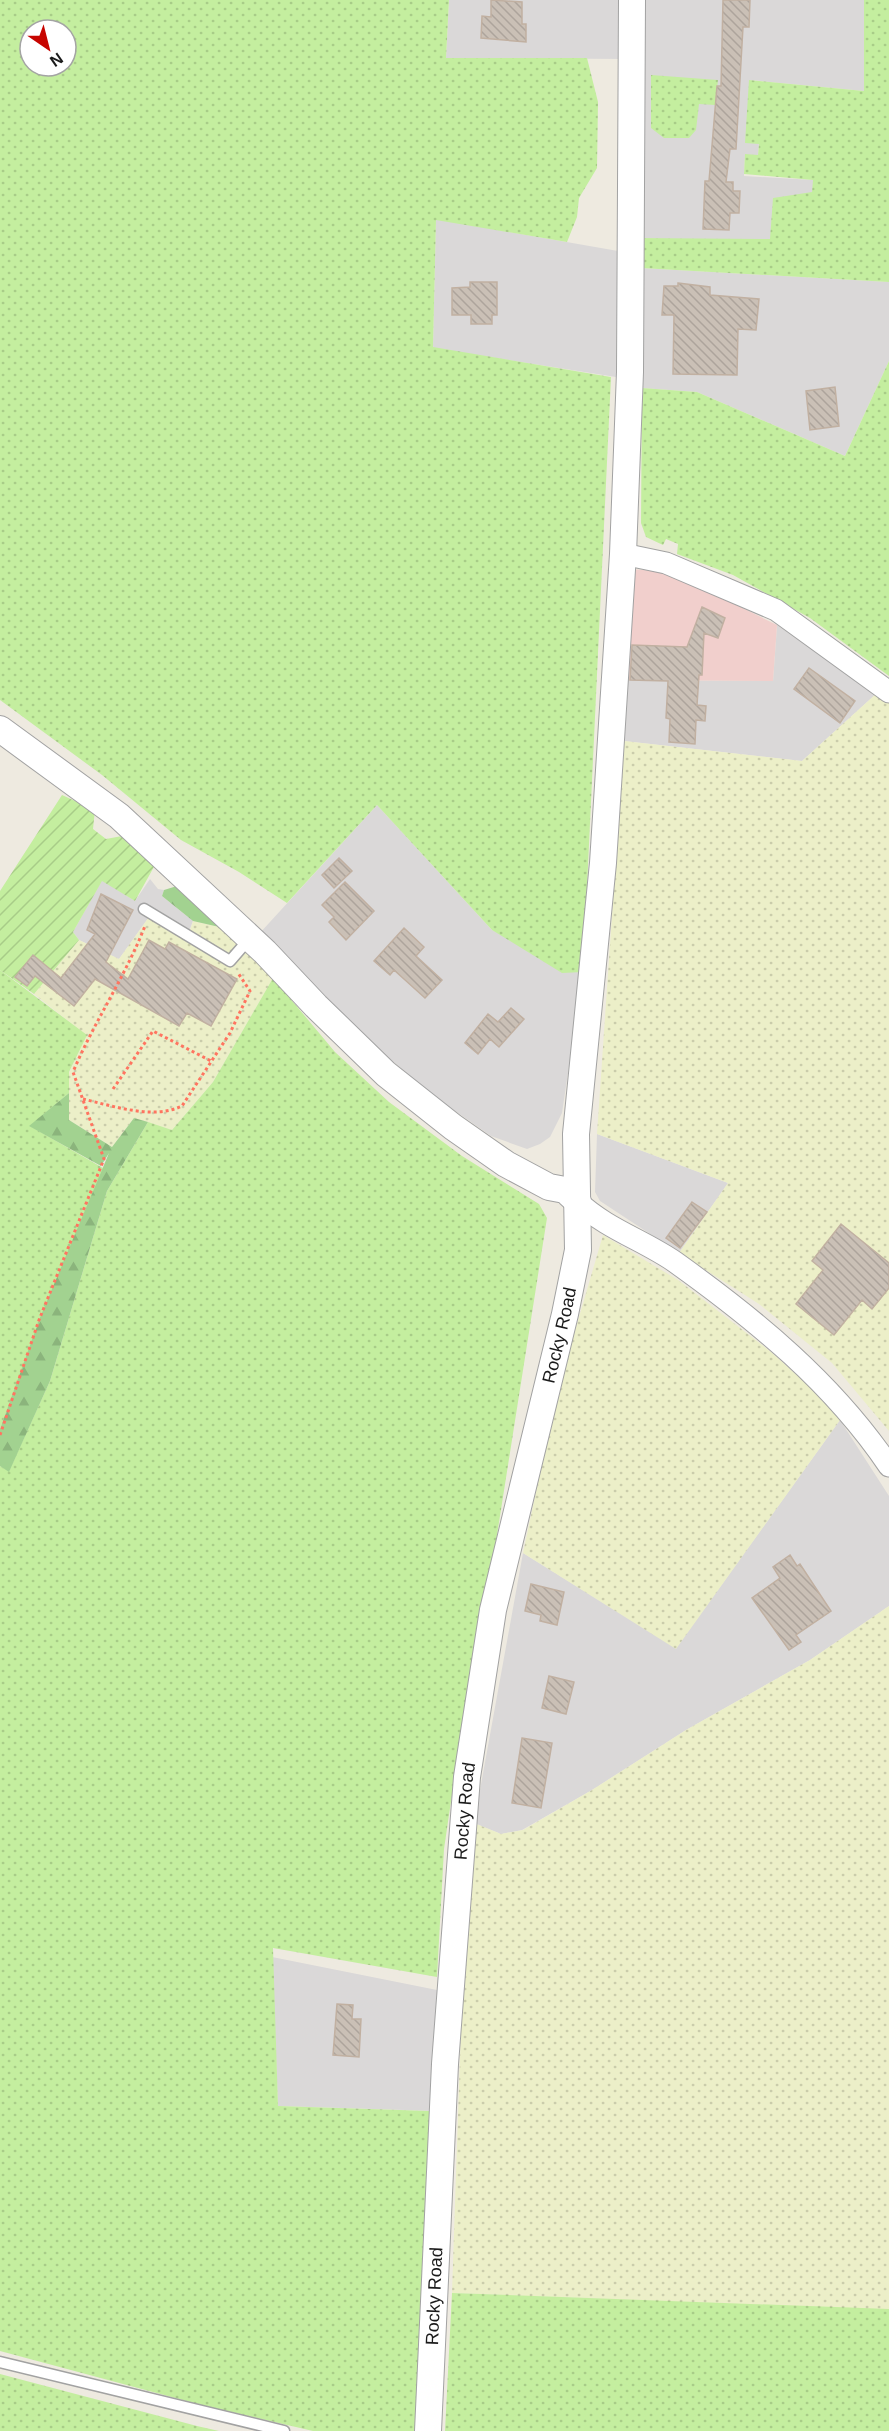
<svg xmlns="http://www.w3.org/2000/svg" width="889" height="2431" font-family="Arial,sans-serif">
	<defs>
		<pattern id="farmland-dots" width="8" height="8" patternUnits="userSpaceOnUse" patternTransform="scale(1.5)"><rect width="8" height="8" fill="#ecefc8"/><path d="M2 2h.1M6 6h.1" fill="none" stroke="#caccab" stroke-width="1.8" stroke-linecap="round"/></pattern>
		<pattern id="grass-dots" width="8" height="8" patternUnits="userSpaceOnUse" patternTransform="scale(1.5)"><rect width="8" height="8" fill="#c4ee9f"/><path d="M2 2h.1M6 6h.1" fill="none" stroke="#a8cc88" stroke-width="1.8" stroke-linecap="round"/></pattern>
		<pattern id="forest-firs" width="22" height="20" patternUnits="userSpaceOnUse" patternTransform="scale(1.5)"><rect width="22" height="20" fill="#a2d290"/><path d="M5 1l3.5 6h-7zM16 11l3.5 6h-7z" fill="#8bb47c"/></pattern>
		<pattern id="garden-furrows" width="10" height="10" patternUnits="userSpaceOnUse" patternTransform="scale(1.5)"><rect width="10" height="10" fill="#c4ee9f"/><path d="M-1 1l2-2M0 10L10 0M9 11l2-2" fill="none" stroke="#a8cc88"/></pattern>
		<pattern id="building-back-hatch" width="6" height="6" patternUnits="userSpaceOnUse" patternTransform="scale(1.5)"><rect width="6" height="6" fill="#cac0b6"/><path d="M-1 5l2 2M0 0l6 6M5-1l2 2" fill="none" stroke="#ada49c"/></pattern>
	</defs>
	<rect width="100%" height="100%" fill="#eeeae0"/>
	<!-- residential -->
	<path fill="#dad8d8" d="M449,0H623L625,59L446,58Z
		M639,0H864V91L750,80L746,143H759L758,156L745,155L744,176L814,180L812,192L771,243L636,238Z
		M436,219L618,251L616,377L433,348Z
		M641,268L889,282V361L845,456L697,392L642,388Z
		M777,625L877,693L802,761L624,741L627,680L773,681Z
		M377,805L492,930L583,972L562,1113L550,1137L540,1144L527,1149L491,1136L438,1099L384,1054L259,934Z
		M150,879L158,889L164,890L162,896L193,921L187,937L149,917L119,959L79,940L73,932L102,880L135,901Z
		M597,1134L728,1183L679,1253L600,1201L595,1192Z
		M840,1420L889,1496V1606L810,1660L686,1730L592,1790L522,1830L501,1834L474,1823L523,1553L676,1648Z
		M272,1957L442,1991L436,2111L278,2106Z"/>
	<!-- commercial -->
	<path fill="#f1cfcc" d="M630,569L669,572L777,625L773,681L627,680Z"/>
	<!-- farmland -->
	<path fill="url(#farmland-dots)" d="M877,693L889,700V1431L832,1363L759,1304L679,1253L728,1183L597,1134L624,741L802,761Z
		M149,917L188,936L193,921L228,929L273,978L213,1082L172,1130L134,1118L112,1147L69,1120V1073L86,1035L34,994L79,940L119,959Z
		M603,1235L678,1280L771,1352L826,1401L840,1420L676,1649L523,1553L558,1389Z
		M889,1606V2310L452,2293L462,1998L474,1823L501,1834L523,1830L592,1790L686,1730L810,1660Z"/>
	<!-- grass -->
	<path fill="url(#grass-dots)" fill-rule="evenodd" d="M0,0H449L446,58H587L598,102L597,168L579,198L577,217L567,242L436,220L433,347L611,377L583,972L562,973L492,930L377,805L287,903L239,872L181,840L102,775L0,700ZM30,30H66V66H30Z
		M864,0H889V282L641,268L636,238L770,239L773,198L812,192L813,180L744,174L745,154L758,155L759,144L745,143L749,80L864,91Z
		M651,75L718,80L715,105L699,104L696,130L689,138H664L651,128Z
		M889,361V676L810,618L733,575L677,554L678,544L666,539L663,545L646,537L641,523L642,388L697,392L845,456Z
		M0,970L87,1035L69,1072V1093L30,1126L103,1168L40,1320L0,1429Z
		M273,978L335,1052L389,1102L462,1156L539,1204L547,1218L485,1611L462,1726L444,1849L437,1977L273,1948L278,2106L430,2111L420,2381L415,2431H313L205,2406L0,2351V1466L9,1471L50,1381L107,1191L148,1122L172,1130L213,1082Z
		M452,2293L889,2309V2431H445Z
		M0,2374L197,2426L219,2431H0Z"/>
	<!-- forest -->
	<path fill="url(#forest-firs)" d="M177,886L228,929L193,921L162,896L164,890Z
		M69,1093V1120L112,1147L134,1118L148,1122L107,1191L50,1381L9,1472L0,1466V1429L39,1320L109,1153L101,1166L29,1126Z"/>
	<!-- garden -->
	<path fill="url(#garden-furrows)" d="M62,795L95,810L93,829L106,839L122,836L155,865L135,901L102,881L73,932L79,940L34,994L0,970V891Z"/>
	<!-- building -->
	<path fill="url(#building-back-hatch)" stroke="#c1b0a1" stroke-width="1.5" d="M491,0L522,2V24H526V42L481,38L482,16L491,17Z
		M723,0H750L749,27H743L736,149H730L726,182H733V191H740L739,213H730L729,230L703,229L705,181H709L717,86H721Z
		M470,282H497V315H492V324H471V315H452V288L470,287Z
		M678,283L710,287V295L759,299L756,330L738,329L737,375L673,374L674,315H662L664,286H678Z
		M835,387L839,426L810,430L806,391Z
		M702,607L725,618L718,638L704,633L702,675H699L697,705L706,706L705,721L696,720L695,744L669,742L670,719L666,718L668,681L630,680L632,645L687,647Z
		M809,668L855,701L840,723L794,689Z
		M339,858L352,871L334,888L322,875Z
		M345,882L374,911L346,940L329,922L334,917L322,905Z
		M101,894L133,910L106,962L128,979L149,940L165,949L169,942L237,979L211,1026L187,1013L179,1026L95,979L74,1006L35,976L27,986L15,977L33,955L61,978L95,934L87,930Z
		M404,928L424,947L416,956L442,980L425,998L394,970L390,975L374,961Z
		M511,1008L524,1019L499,1047L490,1039L478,1054L465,1043L488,1014L498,1022Z
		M692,1202L707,1212L680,1248L666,1238Z
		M841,1224L889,1263V1288L872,1309L862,1300L834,1335L796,1304L823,1270L812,1261Z
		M790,1555L797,1566L800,1564L831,1611L796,1635L801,1642L789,1650L752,1598L780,1578L773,1567Z
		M531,1584L564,1592L557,1625L540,1621L541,1615L525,1611Z
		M549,1676L574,1682L566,1714L542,1708Z
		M522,1738L552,1743L541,1808L512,1803Z
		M337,2004L353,2005L352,2019H361L359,2057L333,2055Z"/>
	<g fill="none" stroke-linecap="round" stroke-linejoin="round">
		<!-- service casing -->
		<g stroke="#a2a2a2" stroke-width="13">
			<path id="service" d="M144,909L230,961L250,938
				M0,2362L284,2431"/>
		</g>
		<!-- minor casing -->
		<g stroke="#a2a2a2" stroke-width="23">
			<path id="minor" d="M623,554L666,563L776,610L889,692
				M578,1202C607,1229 643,1240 675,1262C756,1320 833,1383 889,1466"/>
		</g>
		<!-- tertiary casing -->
		<g stroke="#a2a2a2" stroke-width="28">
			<g id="tertiary">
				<path d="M0,729L119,816L265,952L316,1006L386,1074L453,1127L506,1164L549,1187L565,1190L578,1202"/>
				<path id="s1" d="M428,2431L445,2064L467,1777L493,1610L565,1314L578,1250L576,1134L603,863L623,554L630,372L632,0"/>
			</g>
		</g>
		<!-- path -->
		<path stroke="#ff7460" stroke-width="3" stroke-dasharray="3 3" stroke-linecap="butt" d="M113,1089L153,1031L211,1061
			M83,1099C113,1106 153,1120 182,1106L230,1033L250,991L238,973
			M0,1435L39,1320L104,1159L73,1072C94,1022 125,977 145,926"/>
		<!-- service -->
		<use href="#service" stroke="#fff" stroke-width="10"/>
		<!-- minor -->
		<use href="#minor" stroke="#fff" stroke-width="21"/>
		<!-- tertiary -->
		<use href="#tertiary" stroke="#fff" stroke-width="26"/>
	</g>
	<g text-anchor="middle" stroke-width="5" stroke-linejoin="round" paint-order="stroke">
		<!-- street labels -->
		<g font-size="18" fill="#1b1b1b" stroke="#fff">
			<text dy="6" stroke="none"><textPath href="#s1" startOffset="1107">Rocky Road</textPath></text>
			<text dy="6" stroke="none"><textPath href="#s1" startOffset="621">Rocky Road</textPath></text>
			<text dy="6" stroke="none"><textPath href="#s1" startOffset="135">Rocky Road</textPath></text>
		</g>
	</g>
	<!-- north arrow -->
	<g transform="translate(48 48) rotate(145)"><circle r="28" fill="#ffffff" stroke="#a4a4a4" stroke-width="1.5"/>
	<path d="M0-4.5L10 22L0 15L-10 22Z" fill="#c70500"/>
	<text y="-9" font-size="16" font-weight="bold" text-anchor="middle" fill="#1b1b1b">N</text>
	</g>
</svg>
